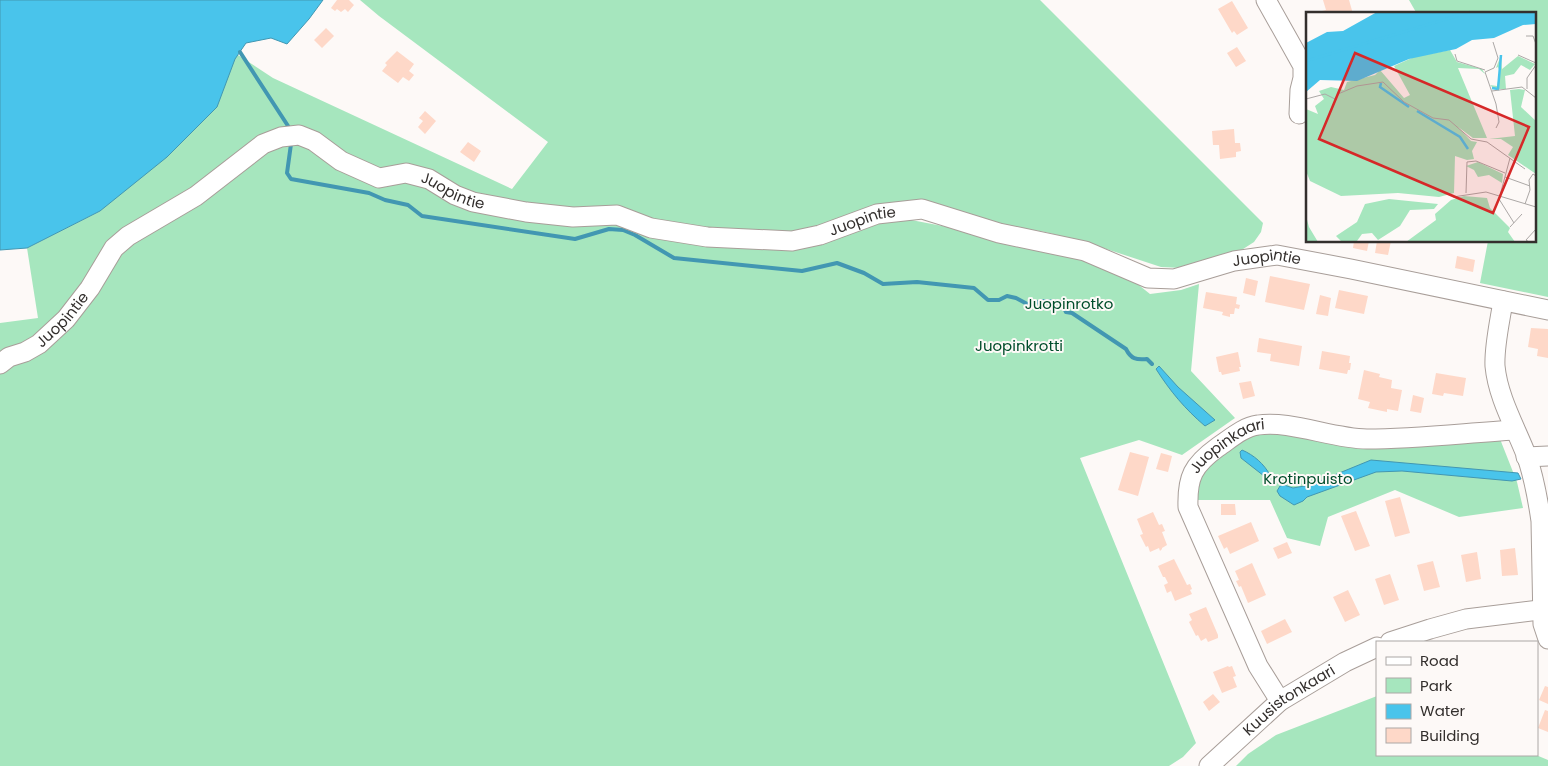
<svg xmlns="http://www.w3.org/2000/svg" width="1548" height="766" font-family="Poppins,sans-serif">
	<rect width="100%" height="100%" fill="#fdf9f7"/>
	<!-- green -->
	<path fill="#a6e6be" d="M360,0H1040L1263,223L1261,232L1254,242L1240,251L1182,268L1161,267L1085,242L1045,232L1011,226L932,204L906,219L1047,246L1135,282L1150,294L1181,290L1199,284L1191,371L1235,418L1182,455L1139,440L1080,458L1196,743L1183,757L1169,766H0V323L38,318L27,248L100,211L238,55L273,78L512,189L548,142L379,16Z
		M1409,0H1548V297L1480,283L1488,241H1534V14H1417Z
		M1261,430L1500,439L1517,482L1523,508L1459,517L1395,490L1328,517L1320,546L1287,538L1270,500H1193L1195,487L1213,456Z
		M1377,696V755H1536L1548,760V766H1236L1248,754L1276,735Z"/>
	<!-- water -->
	<path fill="#49c4eb" stroke="#4297b2" d="M0,0H323L309,19L287,44L271,38L246,43L235,59L217,107L167,157L100,211L27,248L0,250Z
		M1159,366L1178,387L1215,420L1205,426C1185,409 1170,391 1156,369Z
		M1242,450C1254,455 1264,464 1270,475L1264,476L1241,458L1240,452Z
		M1371,460L1518,473L1521,479L1512,481L1402,471L1376,472L1307,497L1303,501L1294,505L1280,496L1277,491L1280,486L1284,485L1293,488L1310,485Z"/>
	<g fill="none" stroke-linecap="round" stroke-linejoin="round">
		<!-- stream -->
		<path stroke="#4297b2" stroke-width="4" d="M240,52L290,129
			M291,144L287,173L291,179L369,193L385,200L408,205L422,216L575,239L609,229L623,230L635,235L674,258L802,271L837,263L864,273L883,284L917,282L974,288L988,300H999L1007,296L1016,298L1031,306C1041,298 1049,302 1061,302L1066,312L1072,313L1126,349C1131,359 1136,360 1147,359L1152,364"/>
	</g>
	<!-- building -->
	<path fill="#fed8c8" d="M337,0H349L354,5L348,12L345,9L341,12L337,9L335,11L331,8Z
		M1323,0H1349L1353,14H1322V11L1326,10Z
		M1232,1L1248,28L1237,35L1234,31L1232,33L1218,9Z
		M326,28L334,36L322,48L314,40Z
		M1237,47L1246,61L1236,67L1227,53Z
		M397,51L414,64L409,71L414,75L409,81L403,77L398,83L382,71L387,65L385,63Z
		M425,111L436,121L425,134L418,127L423,121L419,118Z
		M1234,129L1235,143H1240L1241,151L1236,152V157L1220,159L1219,145H1213L1212,131Z
		M468,142L481,151L474,162L460,152Z
		M1354,241H1369L1367,251L1353,248Z
		M1377,241H1391L1388,255L1375,253Z
		M1457,256L1475,260L1473,272L1455,268Z
		M1270,276L1310,284L1304,310L1265,302Z
		M1246,278L1258,281L1255,296L1243,293Z
		M1339,290L1368,296L1364,314L1335,308Z
		M1206,292L1237,297L1236,304L1240,305L1239,309L1235,308L1234,314H1230V317L1222,315L1223,312L1203,308Z
		M1320,295L1331,298L1328,316L1316,314Z
		M1531,328L1548,329V358L1537,356L1538,349L1528,347Z
		M1259,338L1302,346L1299,366L1270,361L1271,354L1257,352Z
		M1322,351L1350,356L1349,363H1351L1350,370H1348L1347,374L1319,369Z
		M1238,352L1241,367H1239L1240,371L1222,375L1221,372H1219L1216,357Z
		M1364,370L1380,374L1379,377L1392,380L1391,388L1402,390L1398,411L1387,409V412L1368,408L1370,402L1358,399Z
		M1436,373L1466,378L1463,396L1444,393L1443,396L1432,394Z
		M1251,381L1255,396L1243,399L1239,383Z
		M1413,395L1424,398L1421,413L1410,411Z
		M1130,452L1149,457L1138,496L1118,490Z
		M1161,453L1172,456L1168,472L1156,469Z
		M1400,497L1410,533L1395,537L1385,501Z
		M1221,504H1235L1236,515H1221Z
		M1356,511L1370,546L1355,551L1341,516Z
		M1153,512L1159,525L1162,524L1165,531L1162,532L1167,545L1162,548V549L1160,551L1159,548L1150,552L1148,546L1146,547L1140,535L1143,534L1137,519Z
		M1251,522L1259,541L1230,554L1227,547L1224,549L1218,536Z
		M1287,542L1292,553L1278,559L1273,548Z
		M1515,548L1518,575L1502,576L1500,550Z
		M1477,552L1481,579L1466,582L1461,555Z
		M1174,559L1187,585L1190,584L1192,589L1190,590L1192,594L1175,601L1171,591L1167,593L1164,585L1168,583L1165,577H1163L1158,566Z
		M1433,561L1440,587L1424,591L1417,565Z
		M1252,563L1266,595L1248,603L1241,586L1239,587L1236,581L1239,580L1235,571Z
		M1390,574L1399,600L1384,605L1375,579Z
		M1348,590L1360,615L1345,622L1333,597Z
		M1206,607L1218,635V638L1208,642L1206,638L1201,641L1198,635L1196,636L1189,622L1192,620L1189,614Z
		M1285,619L1292,632L1267,644L1261,631Z
		M1228,666L1229,667L1232,666L1236,676L1233,677L1237,687L1222,693L1213,672Z
		M1545,686L1548,687V704L1539,700Z
		M1213,694L1220,702L1209,711L1203,702Z
		M1545,710L1548,711V732L1538,728Z"/>
	<g fill="none" stroke-linecap="round" stroke-linejoin="round">
		<!-- minor casing -->
		<g stroke="#a89e99" stroke-width="21">
			<g id="minor">
				<path d="M1266,0L1303,66V78L1300,90L1299,114"/>
				<path d="M1503,301C1500,321 1494,346 1495,366C1498,398 1516,428 1527,457C1534,478 1538,500 1541,521L1543,624L1548,639"/>
				<path id="s1" d="M0,364L9,357L25,352L39,344L66,319L90,288L114,248L128,236L196,196L263,144L281,137L299,135L314,141L341,161L379,178L406,173L429,179L455,195L473,202L526,212L573,217L617,215L651,228L707,237L792,241L820,235L877,214L922,209L999,233L1085,251L1148,278L1174,279L1234,261L1277,255L1351,269L1548,310"/>
				<path d="M1526,457L1548,456"/>
				<path d="M1390,642L1430,629L1466,619L1548,609"/>
				<path id="s2" d="M1280,701L1258,666L1188,507C1187,477 1193,465 1218,447C1230,439 1243,427 1258,425C1290,420 1333,439 1367,439C1416,439 1465,433 1515,430"/>
				<path id="s3" d="M1209,766L1280,701L1345,662L1377,647"/>
			</g>
		</g>
		<!-- minor -->
		<use href="#minor" stroke="#fff" stroke-width="19"/>
	</g>
	<g text-anchor="middle" stroke-width="4" stroke-linejoin="round" paint-order="stroke">
		<!-- street labels -->
		<g font-size="15" fill="#332f2d" stroke="#fdf9f7">
			<text dy="5" stroke="none"><textPath href="#s1" startOffset="556">Juopintie</textPath></text>
			<text dy="5" stroke="none"><textPath href="#s1" startOffset="976">Juopintie</textPath></text>
			<text dy="5" stroke="none"><textPath href="#s1" startOffset="1396">Juopintie</textPath></text>
			<text dy="5" stroke="none"><textPath href="#s1" startOffset="78">Juopintie</textPath></text>
			<text dy="5" stroke="none"><textPath href="#s2" startOffset="295">Juopinkaari</textPath></text>
			<text dy="5" stroke="none"><textPath href="#s3" startOffset="104">Kuusistonkaari</textPath></text>
		</g>
		<!-- park labels -->
		<g font-size="15" fill="#004d2b" stroke="#fdf9f7">
			<text x="1069" y="309">Juopinrotko</text>
			<text x="1019" y="351">Juopinkrotti</text>
			<text x="1308" y="484">Krotinpuisto</text>
		</g>
	</g>
	<!-- overview -->
	<g transform="translate(1306 12)">
		<rect width="230" height="230" fill="#fdf9f7"/>
		<path d="M144,38L151,50L176,57L179,62L173,57L152,56L181,126H167L152,115L165,129L171,130L166,139L168,147L161,148L149,144L148,181L133,185L92,181L35,184L4,169L0,159V97L12,102L9,94L18,87L13,79L25,75L38,78L41,70L69,63L74,58L98,86L104,83L88,54L108,45ZM195,43L196,57L212,44L229,52L224,58L215,53L208,62L199,64L200,77H188L184,73L191,74L194,60L192,55L190,56ZM213,77L219,78L215,95L230,109V162L202,143L207,135L195,127H183L209,124L204,78ZM172,150L197,162L196,171L183,163L172,165L168,158L160,154ZM158,184L181,186L184,196L204,216L202,220L209,230H100L130,208L129,202L145,188ZM83,187L132,192L128,197L104,198L94,214L72,228L66,221L56,222L51,229L45,230H36L30,224L51,210L59,192ZM0,204L3,215L12,230H0Z" fill="#a6e6be"/>
		<path d="M71,0H230V12L217,13L188,26L166,28L150,37L103,47L51,69L14,68L0,80V31L21,20L37,19Z" fill="#49c4eb"/>
		<path fill="none" stroke="#49c4eb" stroke-width="2.5" d="M0,49L164,0M75,71L74,75L103,95M186,76L192,77L195,43M111,99L154,125L162,137"/>
		<path fill="none" stroke="#aca8a6" stroke-width="1" d="M220,24H227L230,32M187,30L192,46L188,56L179,60L190,92L193,110L190,116M149,42L151,49L179,58M212,43L230,51M221,77V66L230,53M186,79L216,75L230,86M0,87L19,82L29,87L32,82L51,74L77,70L98,90L127,106L143,108L165,127L181,130L219,157M204,146L193,187L208,211M199,165L224,174M160,181L161,150L170,149L199,161M147,185L180,180L230,195M219,192L224,178L223,168L227,162L230,164M204,215L216,202M223,230L220,228L230,217"/>
		<path fill="#d62828" fill-opacity="0.15" stroke="#d62828" stroke-width="2.5" d="M49,41L223,115L187,201L13,127Z"/>
		<rect width="230" height="230" fill="none" stroke="#332f2d" stroke-width="2.5"/>
	</g>
	<!-- legend -->
	<rect x="1376" y="641" width="162" height="115" fill="#fdf9f7" stroke="#aca8a6"/>
	<rect x="1386" y="657" width="25" height="8" fill="#ffffff" stroke="#aca8a6"/>
	<text x="1420" y="666" font-size="15" fill="#332f2d">Road</text>
	<rect x="1386" y="678" width="25" height="15" fill="#a6e6be" stroke="#aca8a6"/>
	<text x="1420" y="691" font-size="15" fill="#332f2d">Park</text>
	<rect x="1386" y="704" width="25" height="15" fill="#49c4eb" stroke="#aca8a6"/>
	<text x="1420" y="716" font-size="15" fill="#332f2d">Water</text>
	<rect x="1386" y="728" width="25" height="15" fill="#fed8c8" stroke="#aca8a6"/>
	<text x="1420" y="741" font-size="15" fill="#332f2d">Building</text>
</svg>
